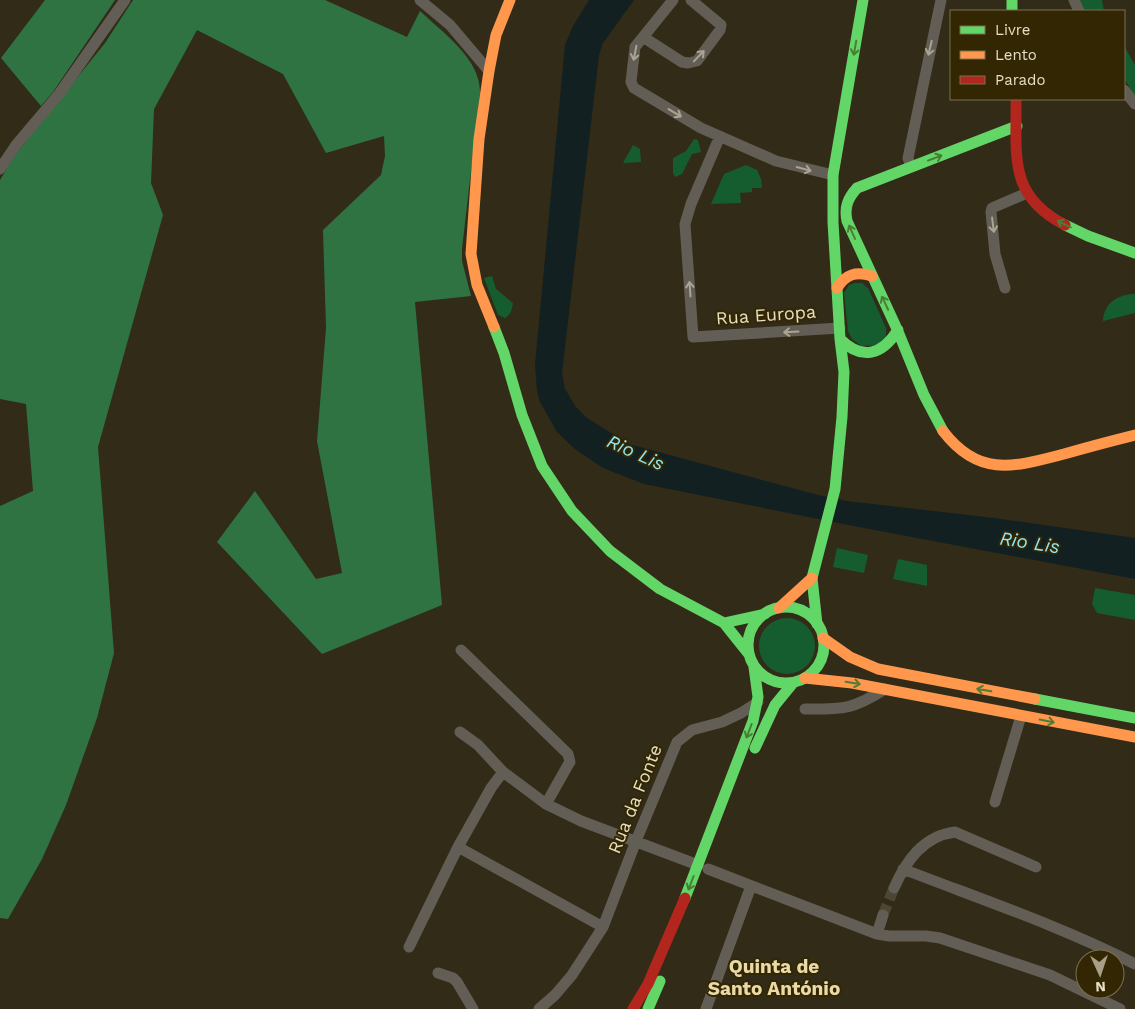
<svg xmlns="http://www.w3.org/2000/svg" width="1135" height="1009" font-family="'Work Sans',sans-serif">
	<rect width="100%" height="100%" fill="#322b18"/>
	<!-- green -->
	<path fill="#155d2e" d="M1080,0H1102L1104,11H1085Z
		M1124,46L1135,65V97L1124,78Z
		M694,139L698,140L701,152L692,154L682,174L675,177L673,173V158L686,151Z
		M633,145L640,149L641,162L623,163Z
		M746,165L757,170L761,179L762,188H752V192L740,193L741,203L711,204L724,174Z
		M492,276L496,289L513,303C512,309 511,315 505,318L498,315L484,278Z
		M855,283H862L868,288L886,328V336L878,345L861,346L852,339L848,331L844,293L849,285Z
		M1135,294V313L1103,321C1104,303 1118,294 1135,294Z
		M837,548L868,555L864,573L833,567Z
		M898,559L927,565V586L893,579Z
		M1095,588L1135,595V620L1097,613L1092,604Z
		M759 646a28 28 0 1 1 56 0a28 28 0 1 1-56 0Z"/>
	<!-- forest -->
	<path fill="#2f7342" d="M45,0H115L53,92L41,106L1,58Z
		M133,0H325L407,37L420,11C443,33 481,59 480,93L462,249V261L471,296L415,302L442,605L322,654L217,542L255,491L316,579L342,573L317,441L326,328L323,230L381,175L385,156L384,136L326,153L283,74L197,30L154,109L151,183L163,215L98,447L114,653L97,718L66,805L42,859L8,919L0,918V506L33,491L26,404L0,399V180L15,155L105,43Z"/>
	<!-- water -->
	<path fill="#122021" d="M589,0H634L603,43L599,55L562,373L565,389L576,407L587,418L629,444L818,495L847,501L994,518L1135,538V579L843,524L644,484L603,468L575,449L557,432L540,402L537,391L535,365L565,45L573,26Z"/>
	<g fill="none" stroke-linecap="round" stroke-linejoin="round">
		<!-- street-tunnel -->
		<path stroke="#4d4632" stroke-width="11" stroke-dasharray="11 5.5" stroke-linecap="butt" d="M883,915L894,888"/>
		<!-- street -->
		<path stroke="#625e55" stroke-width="11" d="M420,0L450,25L489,71
			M673,0L635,47L631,82L634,88L701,128L776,161L833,175
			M1074,0L1079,11
			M643,37L682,62L688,63L697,61L720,30L721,25L691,0
			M1124,90L1135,104
			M720,136L691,204L685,224L693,337L840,328
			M911,167L908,158L941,0
			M0,169L16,145L59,94L125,0
			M1005,288L995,254L991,212L992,208L1027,193
			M461,650L568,754L570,762L568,765L546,804
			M805,709C843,709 852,710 885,689
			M460,732L478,745L503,772L546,804L581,821L698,865
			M995,802L1021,716
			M458,847L603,927
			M708,869L877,934L889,936H926L940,938L1050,975L1120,1009
			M903,869C980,899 1061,926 1135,964
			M894,888C906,861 923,836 955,832L1036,867
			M877,934L883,915
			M409,947L458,847L491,788L503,772
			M438,973L453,978L457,982L473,1009
			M539,1009L555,995L572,975L603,927L636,841L677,742L692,730L722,722L741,713L758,702
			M706,1009L751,886"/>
		<!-- fast -->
		<path stroke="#63d668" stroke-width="11" d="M1012,0V11
			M1065,225L1088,236L1135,253
			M494,327L504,353L522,415L542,466L572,511L610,551L660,589L724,623L748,653
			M840,339C862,361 882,355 898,330
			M943,431L924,395L897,329L847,221C844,207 848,198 857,188L1017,126
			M748 645a38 38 0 1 1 76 0a38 38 0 1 1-76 0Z
			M724,623L765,614
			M817,624L812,578L835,489L842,417L844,372L840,339L833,222V175L863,0
			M1035,699L1135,718
			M755,748L775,705L793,683
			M685,898L753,721L758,697L754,667
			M648,1009L660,981"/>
		<!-- slow -->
		<path stroke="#ff974d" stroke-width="11" d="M837,288C846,274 856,271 872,276
			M494,327L477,285L471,254L479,139L489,71L496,35L510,0
			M943,431C979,478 1014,467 1064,454C1088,447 1111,441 1135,435
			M779,608L812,578
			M823,638L850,657L878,669L1035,699
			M805,678L852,683L1135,737"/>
		<!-- jam -->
		<path stroke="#b3261e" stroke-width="11" d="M1016,99C1017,155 1007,195 1065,225
			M633,1009L648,984L685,898"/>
	</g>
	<!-- one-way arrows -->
	<defs><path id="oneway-shaft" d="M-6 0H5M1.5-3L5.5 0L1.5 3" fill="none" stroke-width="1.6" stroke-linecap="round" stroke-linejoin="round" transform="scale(1.25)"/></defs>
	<g stroke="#4a7e35">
		<use href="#oneway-shaft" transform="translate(855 48) rotate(100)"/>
		<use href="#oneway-shaft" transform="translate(935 158) rotate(-21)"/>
		<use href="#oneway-shaft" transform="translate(1064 224) rotate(-154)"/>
		<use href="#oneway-shaft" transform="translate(852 232) rotate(-114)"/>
		<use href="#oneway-shaft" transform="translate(885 303) rotate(-115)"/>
		<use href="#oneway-shaft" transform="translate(853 683) rotate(10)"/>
		<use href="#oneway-shaft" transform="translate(984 690) rotate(-170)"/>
		<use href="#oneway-shaft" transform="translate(1047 721) rotate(11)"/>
		<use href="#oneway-shaft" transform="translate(749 731) rotate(111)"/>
		<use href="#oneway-shaft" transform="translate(691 883) rotate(111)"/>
	</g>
	<g stroke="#aba493">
		<use href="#oneway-shaft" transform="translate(930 48) rotate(103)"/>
		<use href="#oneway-shaft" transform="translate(635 53) rotate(101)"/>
		<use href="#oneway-shaft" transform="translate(699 56) rotate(-46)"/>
		<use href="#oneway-shaft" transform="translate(675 113) rotate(31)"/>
		<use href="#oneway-shaft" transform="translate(804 169) rotate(15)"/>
		<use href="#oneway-shaft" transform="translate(993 225) rotate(83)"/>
		<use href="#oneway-shaft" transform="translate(690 289) rotate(-94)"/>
		<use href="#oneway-shaft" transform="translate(791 332) rotate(177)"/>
	</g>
	<g text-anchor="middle" stroke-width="4" stroke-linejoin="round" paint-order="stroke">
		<!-- street labels -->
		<g font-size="18" fill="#e6dec5" stroke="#322702">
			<text transform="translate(766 315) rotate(-4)" y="6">Rua Europa</text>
			<text transform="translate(635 799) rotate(-68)" y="6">Rua da Fonte</text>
		</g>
		<!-- water labels -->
		<g font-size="19" font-style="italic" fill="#8fe5f6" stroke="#322702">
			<text transform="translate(636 452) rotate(24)" y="7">Rio Lis</text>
			<text transform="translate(1030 542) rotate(9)" y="7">Rio Lis</text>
		</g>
		<!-- neighbourhood labels -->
		<g font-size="19" font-weight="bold" fill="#ebdaa8" stroke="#322702">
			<text x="774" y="973">Quinta de<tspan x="774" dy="22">Santo António</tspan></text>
		</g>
	</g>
	<!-- legend -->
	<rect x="950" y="10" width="175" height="90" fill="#322702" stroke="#7a7050"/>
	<rect x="960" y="26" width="25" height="8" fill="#63d668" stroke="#7a7050"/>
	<text x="995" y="35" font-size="15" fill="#e6dec5">Livre</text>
	<rect x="960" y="51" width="25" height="8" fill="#ff974d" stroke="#7a7050"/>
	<text x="995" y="60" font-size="15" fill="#e6dec5">Lento</text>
	<rect x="960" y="76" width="25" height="8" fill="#b3261e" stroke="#7a7050"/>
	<text x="995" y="85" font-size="15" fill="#e6dec5">Parado</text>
	<!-- north arrow -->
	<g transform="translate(1100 974) rotate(177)"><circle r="24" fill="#322702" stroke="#7a7050"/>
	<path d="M0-4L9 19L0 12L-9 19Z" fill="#a79f88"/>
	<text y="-8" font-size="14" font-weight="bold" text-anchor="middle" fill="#e6dec5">N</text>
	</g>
</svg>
